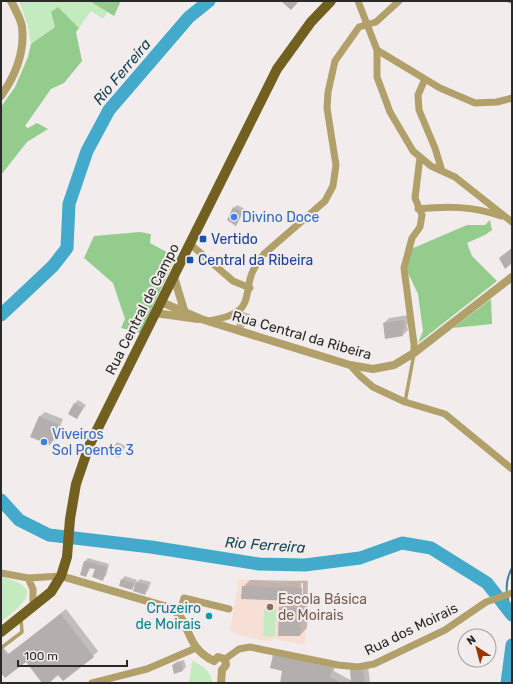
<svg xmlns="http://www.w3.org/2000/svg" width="513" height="684" font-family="Rubik,sans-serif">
	<rect width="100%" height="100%" fill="#f2edec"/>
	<!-- education -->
	<path fill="#f7dfd6" d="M239,579L279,583L307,579L305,645L274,639L270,642L238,635L230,630Z"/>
	<!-- green -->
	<path fill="#c4ebbf" d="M19,1H93L108,12L103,19L91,11L79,28L58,8L51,12L55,27L31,44L28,26Z
		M1,577C46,587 24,604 1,622Z
		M264,609H276L275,637L263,636Z
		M192,661C204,666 210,670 213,683H189Z"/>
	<!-- forest -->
	<path fill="#93cc8d" d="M90,1H121L114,16Z
		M58,7L79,28L76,32L82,61L64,83L51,89L25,126L28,128L37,123L48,129L27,142L1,175V107L15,87L28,57L31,44L55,27L51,12Z
		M490,220L492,230L485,235L467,243L472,256L497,281L418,343L423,331L418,294L407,271L411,249L467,225H485Z
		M140,232L151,234L150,243L176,257L140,333L121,328L125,319L113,283L84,258L94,236Z
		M491,299L492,324L453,328Z"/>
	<!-- shadow -->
	<path fill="#0003" fill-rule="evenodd" d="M237,205L245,209L236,224L234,208Z
		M243,312L250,314L247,324L243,327L240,315Z
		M409,315L410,323L407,325L408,330L403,335L384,323L389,318Z
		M78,400L86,405L77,418L75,403Z
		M45,412L63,419L55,439L50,444L39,417Z
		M117,442L126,446L119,457L110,452Z
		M88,558L109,564L106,576L102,579L96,569L91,567L86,576L81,574L85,561Z
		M125,576L137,580L136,583L140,579L151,582L148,590L145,593L136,584L132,589L122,579Z
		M250,580L308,581L307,628L300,635L280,608L288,599L243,587ZM301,583H303V594H301Z
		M66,609L98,651L93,656L63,679L59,674L47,683H44L26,660L1,671V645L9,654Z
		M274,656L336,663L334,671L352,681L351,670L356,665L368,666L370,683H281L283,670Z
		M184,660L186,667L183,670L173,665L176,662Z"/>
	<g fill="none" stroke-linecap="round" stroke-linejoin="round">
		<!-- stream -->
		<path stroke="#3c849b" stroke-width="2" d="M512,614C507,598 503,584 512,568"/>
		<!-- river -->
		<path stroke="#43aacc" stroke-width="13" d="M1,315L53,266L67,248L69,204L87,151L109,110L189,17L209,1
			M1,500L19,520L49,535L151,547L259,564L305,565L360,558L402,543L431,548L487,583L512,615
			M507,683L512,645"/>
	</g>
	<!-- building -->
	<path fill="#b4afae" d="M281,1H299L291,10Z
		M233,207L243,212L236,226L227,220Z
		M512,248V263L505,269L499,258Z
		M239,315L247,317L244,328L236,326Z
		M404,320L405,329H402L403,336L385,339L383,323Z
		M74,403L83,408L77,419L68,414Z
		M39,416L59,425L50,445L30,437Z
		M113,445L123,450L119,458L108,453Z
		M84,561L107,567L103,581L92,577L95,569L89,568L86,577L80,575Z
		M121,579L134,583L132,590L119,586Z
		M136,582L148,585L145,595L133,591Z
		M242,586L302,588L300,636H278L279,607L297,608V601L241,599Z
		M61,614L94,657L63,681L58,675L49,683H42L26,662L5,678L1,673V646L7,655Z
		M273,655L332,668L330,677L341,683H280L282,671L270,668Z
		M181,662L183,671L174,674L172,665Z
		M350,670L363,671L365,683H351Z"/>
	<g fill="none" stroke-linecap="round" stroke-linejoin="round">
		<!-- service -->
		<path stroke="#b1a06a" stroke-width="3.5" d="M509,1L512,2
			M405,402L414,354
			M1,648L22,632L21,619"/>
		<!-- minor -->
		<path stroke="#b1a06a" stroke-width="7" d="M358,1L377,50V77L390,112L413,151L431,166L455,177L512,222
			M377,50L440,88L475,103L497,102L512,98
			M425,79L418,95L419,110L435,148L442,171
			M418,209C448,206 472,206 501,216
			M190,244L233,281L250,288
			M209,321C217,319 226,318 233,314C250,307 246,289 251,276C253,268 259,261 264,254L325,201L333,186L336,165L327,108L328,92L335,61L359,27L376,22L399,1
			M414,353V344L404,268L412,238L420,227L422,215L415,198L420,157
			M350,365L360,376L373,387L405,402L445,414L512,469
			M1,573L28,578L61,576
			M28,578L33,589V607
			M179,614L184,598L229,609
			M225,659L239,649L250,647L338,665L358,667L374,664L445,630L486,602L512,593
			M92,683L147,669L196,648"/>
		<!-- tertiary -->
		<path stroke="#b1a06a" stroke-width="8" d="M1,96C15,76 25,52 22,27C21,19 15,9 11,1
			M174,277L184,310
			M161,302L201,319L350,365L373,369L394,365L414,353L512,277
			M155,313L198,319
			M61,576L171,608C193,623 183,646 214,661
			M214,661L218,657L225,659L226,665L222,670
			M221,683L222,670"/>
		<!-- primary -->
		<path stroke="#726020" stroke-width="10" d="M1,632L51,592L61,576L67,557L70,519L76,484L89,446L277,69L311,22L331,1"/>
	</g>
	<!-- markers -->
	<g fill="#3f7fe0" stroke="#f2edec" stroke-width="1.5">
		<circle cx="234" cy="217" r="4"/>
		<circle cx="44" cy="442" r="4"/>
	</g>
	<g fill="#1a4fb4" stroke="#f2edec" stroke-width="1.5">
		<rect x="199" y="235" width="8" height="8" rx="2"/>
		<rect x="186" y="256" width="8" height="8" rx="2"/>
	</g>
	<circle fill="#8d6e63" stroke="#f2edec" stroke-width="1.5" cx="270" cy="607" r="4"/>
	<circle fill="#0f9aa8" stroke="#f2edec" stroke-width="1.5" cx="209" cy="616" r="4"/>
	<g text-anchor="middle" stroke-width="4" stroke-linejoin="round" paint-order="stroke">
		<!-- shop labels -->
		<g font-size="14" fill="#366cbe" stroke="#f2edec" text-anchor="start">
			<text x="242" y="222">Divino Doce</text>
			<text x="52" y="439">Viveiros<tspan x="52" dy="16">Sol Poente 3</tspan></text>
		</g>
		<!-- transit labels -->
		<g font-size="14" fill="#164399" stroke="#f2edec" text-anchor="start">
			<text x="211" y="244">Vertido</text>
			<text x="198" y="265">Central da Ribeira</text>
		</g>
		<!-- street labels -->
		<g font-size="14" fill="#2c2a29" stroke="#f2edec">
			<text transform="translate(142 309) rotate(-63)" y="5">Rua Central de Campo</text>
			<text transform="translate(302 335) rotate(16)" y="5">Rua Central da Ribeira</text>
			<text transform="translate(411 629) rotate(-26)" y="5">Rua dos Moirais</text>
		</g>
		<!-- education labels -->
		<g font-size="14" fill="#785e54" stroke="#f2edec" text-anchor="start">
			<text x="278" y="604">Escola Básica<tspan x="278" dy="16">de Moirais</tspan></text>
		</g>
		<!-- culture labels -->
		<g font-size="14" fill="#0d838f" stroke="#f2edec" text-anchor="end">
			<text x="201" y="613">Cruzeiro<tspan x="201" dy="16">de Moirais</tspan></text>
		</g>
		<!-- water labels -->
		<g font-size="15" font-style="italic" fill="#194655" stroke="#f2edec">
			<text transform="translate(122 72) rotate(-50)" y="5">Rio Ferreira</text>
			<text transform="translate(265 545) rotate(4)" y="5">Rio Ferreira</text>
		</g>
	</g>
	<!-- border -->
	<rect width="513" height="684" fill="none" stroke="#2c2a29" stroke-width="4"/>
	<!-- north arrow -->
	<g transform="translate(477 648) rotate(324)"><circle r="19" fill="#f2edec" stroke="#a39f9e"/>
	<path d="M0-3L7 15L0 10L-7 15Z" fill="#993502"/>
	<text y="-6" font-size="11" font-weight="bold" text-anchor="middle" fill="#2c2a29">N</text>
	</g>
	<!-- scale -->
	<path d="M18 660v6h109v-6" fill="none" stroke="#2c2a29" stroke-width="2"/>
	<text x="24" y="660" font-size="12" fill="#2c2a29" stroke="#f2edec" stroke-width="3" paint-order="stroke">100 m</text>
</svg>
